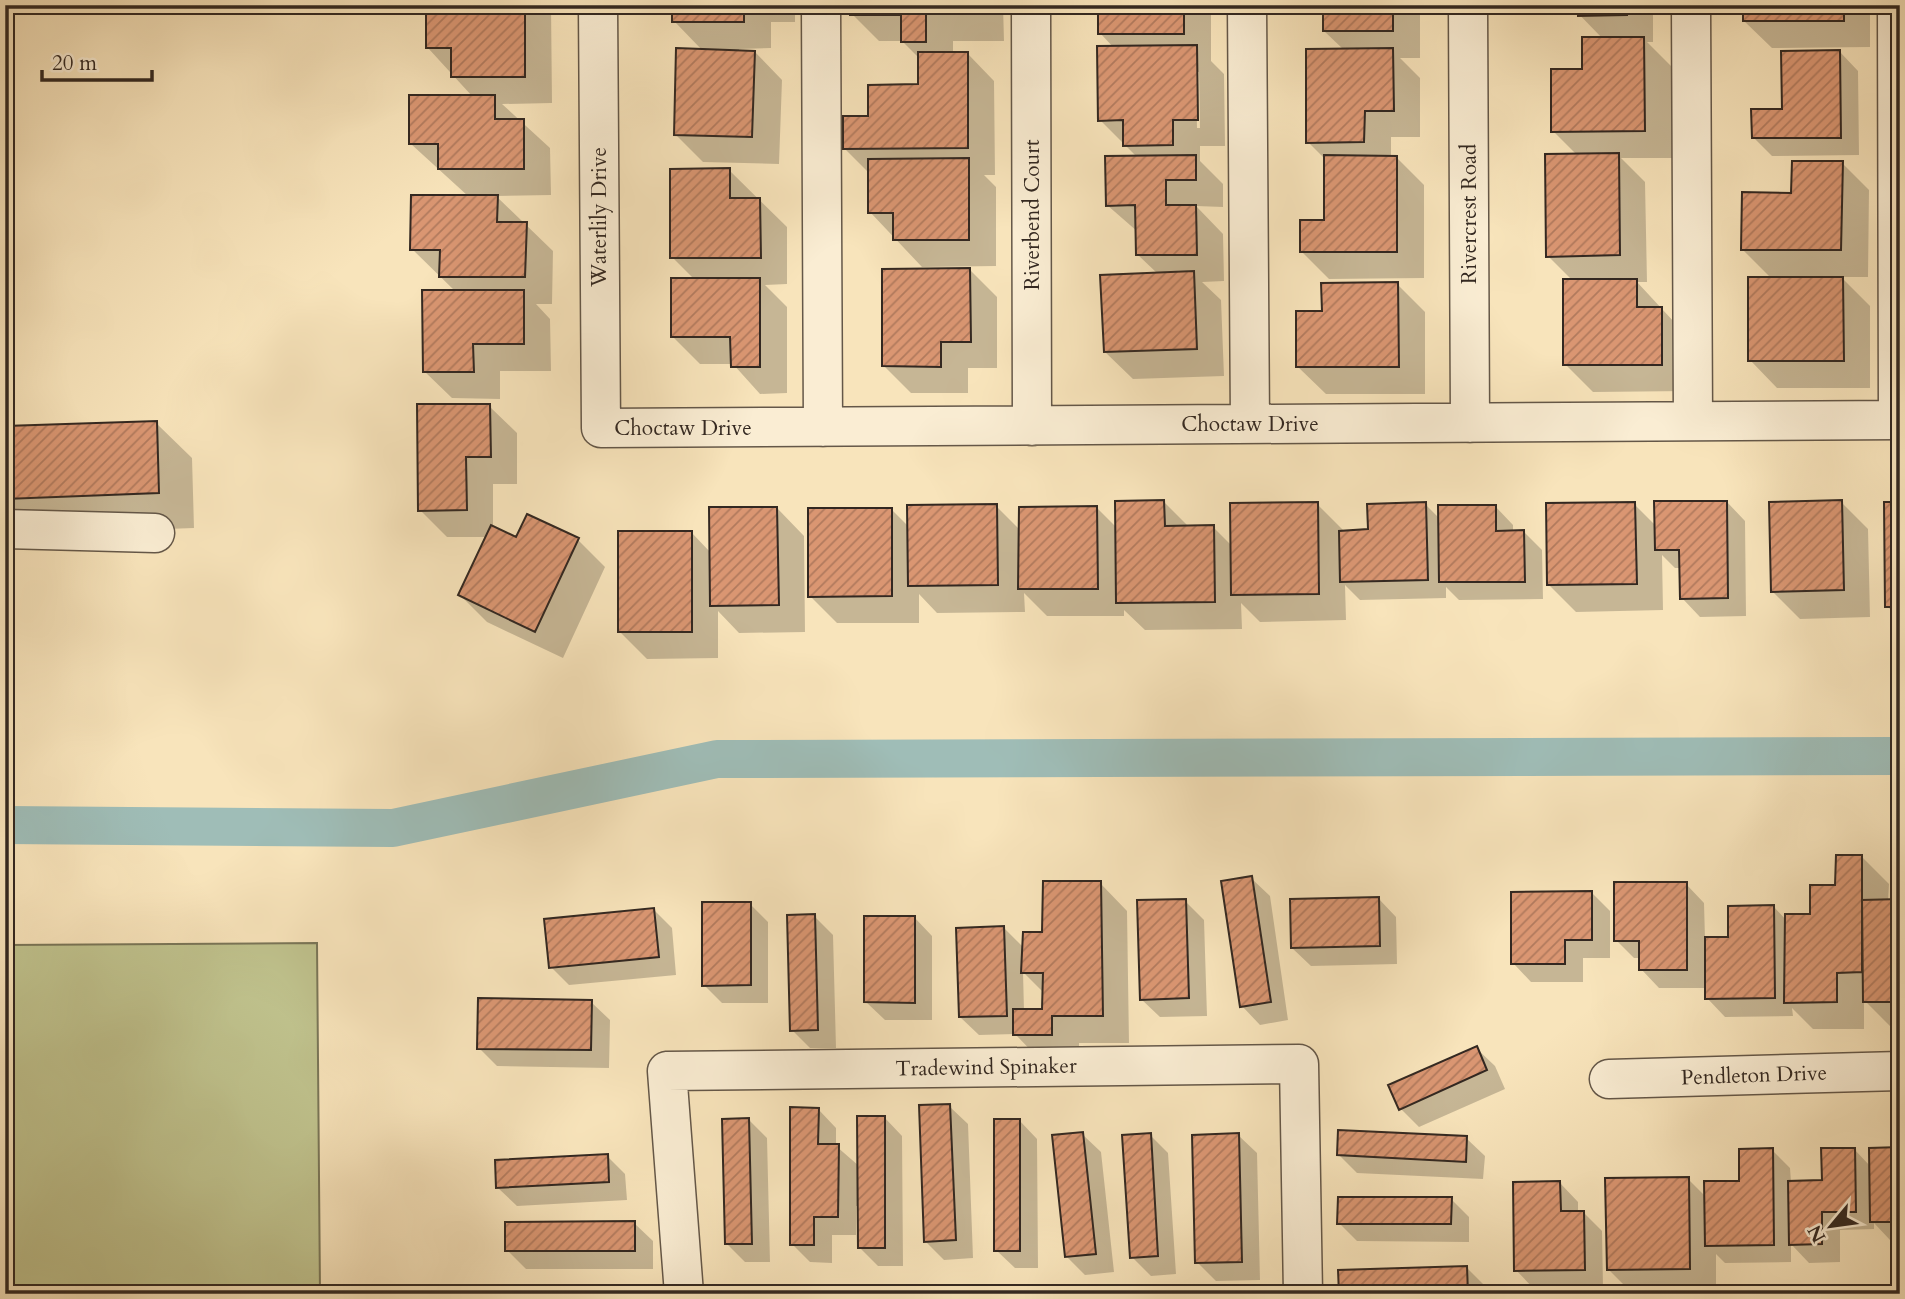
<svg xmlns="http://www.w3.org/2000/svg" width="1905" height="1299" font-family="Cardo,serif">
	<defs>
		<pattern id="building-hatch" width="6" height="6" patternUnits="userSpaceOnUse" patternTransform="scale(1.75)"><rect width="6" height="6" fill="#da9672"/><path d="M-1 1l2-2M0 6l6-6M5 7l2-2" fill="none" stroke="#b17a5d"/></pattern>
	</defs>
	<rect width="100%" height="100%" fill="#f8e4bb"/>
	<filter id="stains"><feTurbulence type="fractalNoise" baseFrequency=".00286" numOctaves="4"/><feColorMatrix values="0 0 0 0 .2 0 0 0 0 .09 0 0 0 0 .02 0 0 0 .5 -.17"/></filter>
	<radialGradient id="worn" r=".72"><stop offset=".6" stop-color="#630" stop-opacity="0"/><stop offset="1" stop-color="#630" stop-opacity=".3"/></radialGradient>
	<!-- grass -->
	<path fill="#c0c38e" stroke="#7a7658" stroke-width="2" d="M317,943L320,1294H5V945Z"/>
	<!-- shadow -->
	<path fill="#0003" fill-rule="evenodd" d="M427,5H551L552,103L502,104L550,148L551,195L496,196L553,251L552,304H536L550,319L551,371H500V399L452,398L424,371L456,292L412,249L468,196L411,144L472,96L428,48Z
		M674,5H795V22H771V48L739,49V52H755L782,80L779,164L703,162L675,134L703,51L674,21Z
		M852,5H1003L1004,41H953V53H967L994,81L995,175H984L996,187V266L922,267L870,212V174L844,148L870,118L920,86L919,58L902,41H879L852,14Z
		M1099,5H1201L1211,15V61L1224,74L1225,146H1200V161L1223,184V207L1196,206L1223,234L1224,281L1202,282L1221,300L1224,376L1133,379L1105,352L1158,274L1138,255V232L1107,205L1137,157L1100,120L1114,48L1100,33ZM1196,72H1199L1200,128H1197Z
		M1324,5H1420V58H1400L1420,78V137H1391V157H1396L1424,185V278L1329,279L1301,251L1326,221V160L1308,142L1344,50L1324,31Z
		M1570,5H1653V42H1647L1671,66L1672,158H1621L1645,182L1647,282H1637L1688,337V391L1593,392L1565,364L1573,281L1548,256L1577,155L1553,131L1603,39Z
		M1744,5H1870V47L1772,48L1744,21Z
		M1840,52L1858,71L1859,155L1772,156L1753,137Z
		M1842,163L1869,190L1868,277H1841L1870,306V388H1777L1750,360L1772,279L1743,250L1793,194Z
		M729,170L787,227V284L765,285L787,307V393L760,394L733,364H700L673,337L695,280L672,257Z
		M970,270L997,297V368H968V393H911L884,366Z
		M1397,284L1425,312V394H1326L1298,367L1324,313Z
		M489,406L517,433V484H493V528L517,540H578L605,567L563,658L487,622L460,595L487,537H447L420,510Z
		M156,423L192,458L194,528L5,535V428Z
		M1164,502L1189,527H1213L1232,546L1317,504L1345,532L1370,531L1425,504L1440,519L1495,506L1513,525V532H1524L1542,550L1543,599L1459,600L1446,587V598L1360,600L1345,585L1346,620L1260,622L1241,603L1242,629L1145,630L1124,610V616H1047L1024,593L1025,612L937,613L919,594V623H837L810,596L891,509L909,527L996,506L1020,530L1097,508L1117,528Z
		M1727,502L1745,521L1746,616L1700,617L1682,598L1681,568H1675L1662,555L1663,610L1576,612L1549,585L1634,504L1656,526Z
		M1841,502L1868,529L1870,617L1800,619L1773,592Z
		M1900,504V619L1887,606Z
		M777,508L804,536L805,632L739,633L718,611V658L647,659L620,632L691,532L711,553Z
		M1862,857L1889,884L1888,901H1900V1028H1892L1864,1000V1029H1813L1792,1008L1793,1016L1725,1017L1707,998V988H1659L1641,969V958H1634L1616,940L1686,884L1704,903L1705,939L1730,938L1774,907L1787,921L1812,916Z
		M1251,878L1270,896L1288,1020L1260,1025L1242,1006Z
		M1100,883L1127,911L1129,1043H1079V1061L1042,1062L1015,1034L979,1035L960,1017L1004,928L1024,948ZM1023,972L1044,993V1011H1024Z
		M1591,892L1610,911V958H1583V982H1531L1513,963Z
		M1378,898L1396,917L1397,964L1311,966L1292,948Z
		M1185,901L1204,920L1207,1016L1160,1017L1141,999Z
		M750,904L768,922V1003H722L704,985Z
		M654,910L672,928L676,975L569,985L551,967Z
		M814,916L833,935L836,1048H810L792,1030Z
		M914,917L932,936V1020H885L866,1002Z
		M591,1002L610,1020L609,1068L497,1066L479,1048Z
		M1476,1048L1495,1066L1505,1089L1419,1127L1401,1109Z
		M949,1106L968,1124L973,1258L944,1260L925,1241Z
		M818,1109L836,1128V1146L859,1166L884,1117L902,1136L903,1266H878L860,1248V1206H856V1235H832V1263L810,1262L792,1244Z
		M749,1120L767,1138L770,1262H745L727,1244Z
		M1019,1120L1037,1139L1038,1268H1015L996,1250Z
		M1082,1134L1101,1152L1114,1272L1085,1275L1067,1257Z
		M1150,1135L1168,1153L1176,1274L1151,1276L1132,1257Z
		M1238,1135L1257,1153L1260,1280L1216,1281L1197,1262Z
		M1466,1138L1485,1156L1483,1179L1357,1173L1339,1155Z
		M1854,1149L1871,1167L1900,1149V1250L1896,1240H1890L1874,1223V1229L1840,1230V1262L1809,1263L1791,1244V1262L1725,1263L1716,1254V1294H1633L1608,1269L1688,1179L1706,1197L1741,1182L1772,1150L1790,1168L1791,1182H1824Z
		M607,1156L625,1174L627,1200L517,1206L498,1188Z
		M1560,1183L1578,1202V1213H1584L1602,1231L1603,1288L1534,1289L1516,1270Z
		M1451,1199L1469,1217V1242L1357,1241L1339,1223Z
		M634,1223L653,1241V1269H526L507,1250Z
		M1467,1268L1485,1286V1294H1340Z"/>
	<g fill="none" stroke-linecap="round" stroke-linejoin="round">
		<!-- canal -->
		<path stroke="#9fbdb7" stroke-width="38" d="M5,825L393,828L717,759L1900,756"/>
	</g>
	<!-- building -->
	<path fill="url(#building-hatch)" stroke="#332821" stroke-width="2" d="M426,5H525V77H451V48H426Z
		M672,5H744V22H672Z
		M850,5H977V14H926V42H901V15H850Z
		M1098,5H1184V34H1098Z
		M1323,5H1393V31H1323Z
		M1578,5H1627V15L1578,16Z
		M1743,5H1844V21H1743Z
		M1582,37H1644L1645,131L1551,132V69H1582Z
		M1197,45L1198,120H1173V145L1123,146V120L1098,121L1097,46Z
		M676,48L755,51L752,137L674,135Z
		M1393,48L1394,111H1365L1364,142L1306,143V49Z
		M1840,50L1841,138H1752L1751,109H1782L1781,51Z
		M918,52H968V148L843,149V116H868V85L918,84Z
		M409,95H495V119H524V169H438V144H409Z
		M1619,153L1620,255L1546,257L1545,154Z
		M1196,155V180H1166V205H1196L1197,255H1136L1135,205L1106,206L1105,156Z
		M1324,155L1397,156V252H1300V220H1324Z
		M969,158V240H893V213H868V159Z
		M1792,161H1843L1841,250H1741L1742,192L1791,193Z
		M730,168V198H760L761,258H670V169Z
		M411,195H498L497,222H527L525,277H439L440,250H410Z
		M970,268L971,342H941V367L882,366V269Z
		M1194,271L1197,349L1104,352L1100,275Z
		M1748,277H1843L1844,361H1748Z
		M671,278H760V367H731L730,337H671Z
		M1563,279H1637V307H1662V365H1563Z
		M1398,282L1399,367H1296V311H1322L1321,283Z
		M422,290H524V344H473L474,372H423Z
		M417,404H490L491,457H466L467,510L418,511Z
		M157,421L159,493L5,499V426Z
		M1164,500L1165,526L1214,525L1215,602L1116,603L1115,501Z
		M1842,500L1844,590L1771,592L1769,502Z
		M1654,501H1727L1728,598L1680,599L1679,550H1655Z
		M1318,502L1319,594L1231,595L1230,503Z
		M1426,502L1428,580L1340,582L1339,531L1368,529L1367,504Z
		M1635,502L1637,584L1547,585L1546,503Z
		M1884,502H1900V607H1885Z
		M997,504L998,585L908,586L907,505Z
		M1438,505H1496V531L1524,530L1525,582H1439Z
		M1097,506L1098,589H1018L1019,507Z
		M709,507H777L779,605L710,606Z
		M808,508H892V596L808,597Z
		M527,514L579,538L535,632L458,595L491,525L516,537Z
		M618,531H692V632H618Z
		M1836,855H1862V972L1837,973V1002L1784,1003L1785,914H1810V885H1835Z
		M1252,876L1271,1002L1240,1007L1221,881Z
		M1043,881H1101L1103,1016H1052V1035H1013V1009H1042L1043,973H1021L1023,932H1042Z
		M1614,882H1687V970H1639V941H1614Z
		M1592,891V940H1565V964H1511V892Z
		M1379,897L1380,946L1291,948L1290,899Z
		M1186,899L1189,998L1140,1000L1137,900Z
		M1900,899V1002H1863L1862,900Z
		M702,902H751V985L702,986Z
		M1774,905L1775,998L1705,999V937H1728V906Z
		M654,908L659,957L549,968L544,919Z
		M815,914L818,1030L790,1031L787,915Z
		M864,916H915V1003L864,1002Z
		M1004,926L1007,1016L959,1017L956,928Z
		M478,998L592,1000L591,1050L477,1049Z
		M1477,1046L1487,1070L1399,1110L1388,1085Z
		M950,1104L956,1240L924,1242L919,1105Z
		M790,1107L819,1108L818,1144H839L838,1217H814V1245H790Z
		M857,1116H885V1248H858Z
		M749,1118L752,1244H725L722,1119Z
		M994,1119H1020V1251H994Z
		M1338,1130L1467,1136L1466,1162L1337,1155Z
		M1083,1132L1096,1254L1065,1257L1052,1135Z
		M1151,1133L1158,1256L1130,1258L1122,1135Z
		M1239,1133L1242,1262L1195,1263L1192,1135Z
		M1900,1147V1246H1894V1222H1870L1869,1148Z
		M1773,1148L1774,1245L1705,1246L1704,1181H1739V1149Z
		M1821,1148H1855L1856,1212H1822V1244L1789,1245L1788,1181L1822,1180Z
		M608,1154L609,1182L496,1188L495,1160Z
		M1689,1177L1690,1269L1607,1270L1605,1178Z
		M1560,1181L1561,1211H1584L1585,1270L1514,1271L1513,1182Z
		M1338,1197H1452L1451,1224H1337Z
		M635,1221V1251H505V1222Z
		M1467,1266L1468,1294H1339L1338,1270Z
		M638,1291V1294H518V1292Z"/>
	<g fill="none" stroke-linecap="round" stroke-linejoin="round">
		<!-- minor casing -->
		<g stroke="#645748" stroke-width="41">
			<path id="minor" d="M598,5L601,428L1900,420
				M821,5L823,427
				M1031,5L1032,426
				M1247,5L1250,424
				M1468,5L1470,423
				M1691,5L1693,421
				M1897,5L1898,420
				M5,529L155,533
				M1609,1079L1900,1071
				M684,1294L667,1071L1299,1064L1303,1294"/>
		</g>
		<!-- minor -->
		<use href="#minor" stroke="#faedd3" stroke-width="38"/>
	</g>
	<g text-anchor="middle" stroke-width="5" stroke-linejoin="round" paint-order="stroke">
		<!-- street labels -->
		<g font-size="21" fill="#332821" stroke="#faedd3">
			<text transform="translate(1469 214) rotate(-90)" y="7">Rivercrest Road</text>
			<text transform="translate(1032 215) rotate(-90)" y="7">Riverbend Court</text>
			<text transform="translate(599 217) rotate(-90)" y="7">Waterlily Drive</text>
			<text x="1250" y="431">Choctaw Drive</text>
			<text x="683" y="435">Choctaw Drive</text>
			<text transform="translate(986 1067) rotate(-1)" y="7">Tradewind Spinaker</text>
			<text transform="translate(1754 1075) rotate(-2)" y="7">Pendleton Drive</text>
		</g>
	</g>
	<!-- margin -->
	<rect width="1905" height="1299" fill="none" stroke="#f8e4bb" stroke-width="28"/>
	<rect x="7" y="7" width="1891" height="1285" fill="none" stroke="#332821" stroke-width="3.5"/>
	<rect x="14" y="14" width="1877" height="1271" fill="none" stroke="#332821" stroke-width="2"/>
	<!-- north arrow -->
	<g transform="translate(1831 1226) rotate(241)" stroke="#faedd3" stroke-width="5" paint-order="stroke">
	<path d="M0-5L12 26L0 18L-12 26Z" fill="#332821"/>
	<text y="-10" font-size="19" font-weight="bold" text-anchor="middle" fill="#332821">N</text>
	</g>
	<!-- scale -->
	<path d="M42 70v10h110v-10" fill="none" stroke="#332821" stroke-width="3.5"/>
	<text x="52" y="70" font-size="21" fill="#332821" stroke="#faedd3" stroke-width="5" paint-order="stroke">20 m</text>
	<rect width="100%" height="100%" filter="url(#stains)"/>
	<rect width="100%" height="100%" fill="url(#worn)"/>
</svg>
